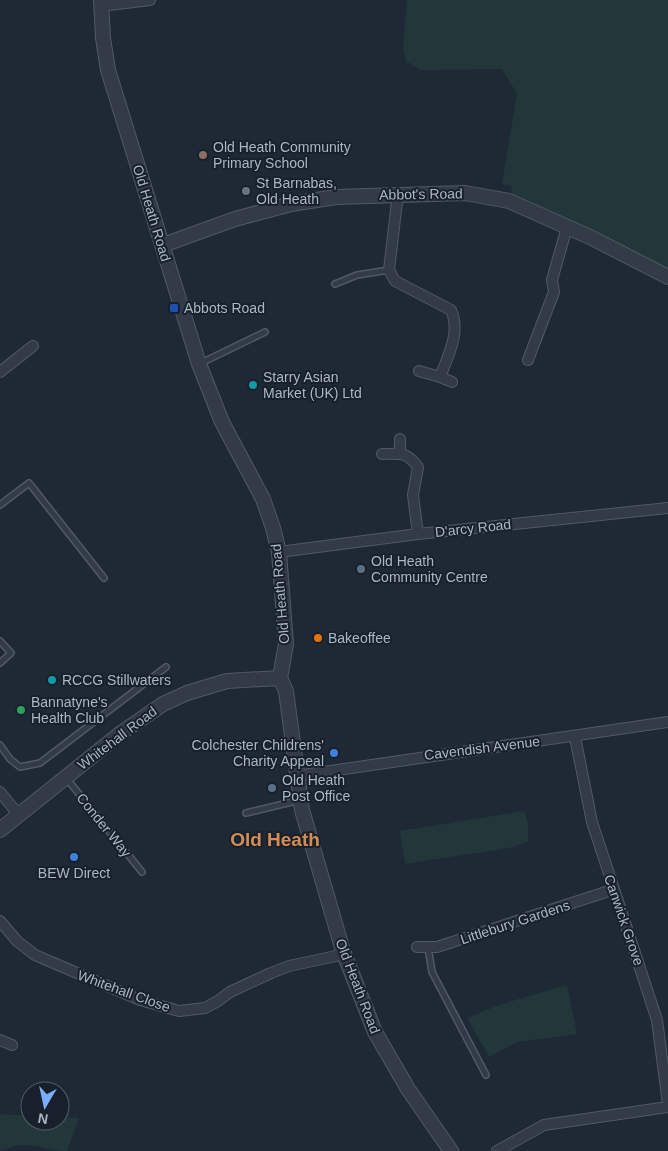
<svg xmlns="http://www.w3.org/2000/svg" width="668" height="1151" font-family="Helvetica,sans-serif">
	<rect width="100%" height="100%" fill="#1f2936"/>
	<!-- green -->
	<path fill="#223739" d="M407,0H668V268L511,194L512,186L502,184L517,94L502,69L420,70L406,61L403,48Z
		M524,811L528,823V842L509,848L405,864L400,831Z
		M567,985L577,1034L517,1042L489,1057L467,1018L499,1005Z
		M0,1114L30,1116V1121H60V1117L79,1118L67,1151C51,1151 39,1145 23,1145C16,1144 7,1149 0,1151Z"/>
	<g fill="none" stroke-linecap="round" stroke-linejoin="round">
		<!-- service casing -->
		<g stroke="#505965" stroke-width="8">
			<path id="service" d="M335,284L357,275L389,270
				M199,364L265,332
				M0,505L29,483L104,578
				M0,641L11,653L0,663
				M0,745L10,759L20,767L40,763L166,667
				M67,779L142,872
				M246,813L300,800
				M428,947L432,972L486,1075"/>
		</g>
		<!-- minor casing -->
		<g stroke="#505965" stroke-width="12">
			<path id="minor" d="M101,6L150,0
				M398,193L389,270L395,281L451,310C461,332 448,356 440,377L419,371
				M528,360L554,292L552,280L567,227
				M0,372L33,346
				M440,377L452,382
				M400,453V439
				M382,454C400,454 406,451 418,467L413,495L418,534
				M279,552L418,534L668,508
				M575,737L592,822L657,1020L668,1104
				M296,776L668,722
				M0,792L18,814
				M0,921L17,941L35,955L140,1000L179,1011L205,1008L218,1001L230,992L271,973L289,966L336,956L343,951
				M417,947H437L612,890
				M0,1040L12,1045
				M497,1151L544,1125L668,1107"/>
		</g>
		<!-- tertiary casing -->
		<g stroke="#505965" stroke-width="16">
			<path id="tertiary" d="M101,0L103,38L108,70L199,364L222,422L263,499L273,528L279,552L286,644L280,678L286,691L302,810L343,951L375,1032L408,1089L451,1151
				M163,245L235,219L291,204L336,197L465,193L509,201L592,238L668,277
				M0,830L121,733L163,704L187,693L227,681L280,678"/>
		</g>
		<!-- service -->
		<use href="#service" stroke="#323b47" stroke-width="5"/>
		<!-- minor -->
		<use href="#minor" stroke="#323b47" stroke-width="10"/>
		<!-- tertiary -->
		<use href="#tertiary" stroke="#323b47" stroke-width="14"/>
	</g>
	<!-- markers -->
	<circle fill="#8d6e63" stroke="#18202b" stroke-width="2" cx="203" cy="155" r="5"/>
	<circle fill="#6b7280" stroke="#18202b" stroke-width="2" cx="246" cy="191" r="5"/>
	<rect fill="#1a4fb4" stroke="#18202b" stroke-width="2" x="169" y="303" width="10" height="10" rx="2.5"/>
	<g fill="#0f9aa8" stroke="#18202b" stroke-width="2">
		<circle cx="253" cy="385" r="5"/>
		<circle cx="52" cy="680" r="5"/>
	</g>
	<g fill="#5c6f8a" stroke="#18202b" stroke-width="2">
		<circle cx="361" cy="569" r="5"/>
		<circle cx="272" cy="788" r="5"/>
	</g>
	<circle fill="#e8710a" stroke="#18202b" stroke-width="2" cx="318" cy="638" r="5"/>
	<circle fill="#2e9e5b" stroke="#18202b" stroke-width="2" cx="21" cy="710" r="5"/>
	<g fill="#3f7fe0" stroke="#18202b" stroke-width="2">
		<circle cx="334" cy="753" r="5"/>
		<circle cx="74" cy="857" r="5"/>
	</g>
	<g text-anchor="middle" stroke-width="4" stroke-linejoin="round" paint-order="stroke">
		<!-- poi labels -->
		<g font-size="14" fill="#acb6c4" stroke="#18202b" text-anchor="start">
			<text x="213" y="152">Old Heath Community<tspan x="213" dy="16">Primary School</tspan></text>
			<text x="256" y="188">St Barnabas,<tspan x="256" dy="16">Old Heath</tspan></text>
			<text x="184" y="313">Abbots Road</text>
			<text x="263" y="382">Starry Asian<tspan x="263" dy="16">Market (UK) Ltd</tspan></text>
			<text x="371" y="566">Old Heath<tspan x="371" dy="16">Community Centre</tspan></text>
			<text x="328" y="643">Bakeoffee</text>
			<text x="62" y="685">RCCG Stillwaters</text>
			<text x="31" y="707">Bannatyne's<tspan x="31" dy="16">Health Club</tspan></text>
			<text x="324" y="750" text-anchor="end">Colchester Childrens'<tspan x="324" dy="16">Charity Appeal</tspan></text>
			<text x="282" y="785">Old Heath<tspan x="282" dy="16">Post Office</tspan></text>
			<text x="74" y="878" text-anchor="middle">BEW Direct</text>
		</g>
		<!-- street labels -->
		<g font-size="14" fill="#acb6c4" stroke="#18202b">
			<text transform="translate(421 194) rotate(-1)" y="5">Abbot's Road</text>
			<text transform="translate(152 213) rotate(73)" y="5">Old Heath Road</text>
			<text transform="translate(473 528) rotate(-6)" y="5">D'arcy Road</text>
			<text transform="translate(280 594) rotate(-95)" y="5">Old Heath Road</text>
			<text transform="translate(117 738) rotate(-37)" y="5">Whitehall Road</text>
			<text transform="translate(482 748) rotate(-7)" y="5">Cavendish Avenue</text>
			<text transform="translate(104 825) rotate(51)" y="5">Conder Way</text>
			<text transform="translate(624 920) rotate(71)" y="5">Canwick Grove</text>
			<text transform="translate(515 922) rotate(-18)" y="5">Littlebury Gardens</text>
			<text transform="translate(358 986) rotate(69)" y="5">Old Heath Road</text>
			<text transform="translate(124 991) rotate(20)" y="5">Whitehall Close</text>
		</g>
		<!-- district labels -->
		<g font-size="19" font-weight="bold" fill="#d58d56" stroke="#18202b">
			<text x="275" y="846">Old Heath</text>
		</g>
	</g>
	<!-- north arrow -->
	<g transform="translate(45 1106) rotate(189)"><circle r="24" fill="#18202b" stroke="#535c68"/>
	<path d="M0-4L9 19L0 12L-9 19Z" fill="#7cadfa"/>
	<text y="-8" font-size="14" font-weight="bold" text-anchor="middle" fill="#acb6c4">N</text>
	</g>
</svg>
